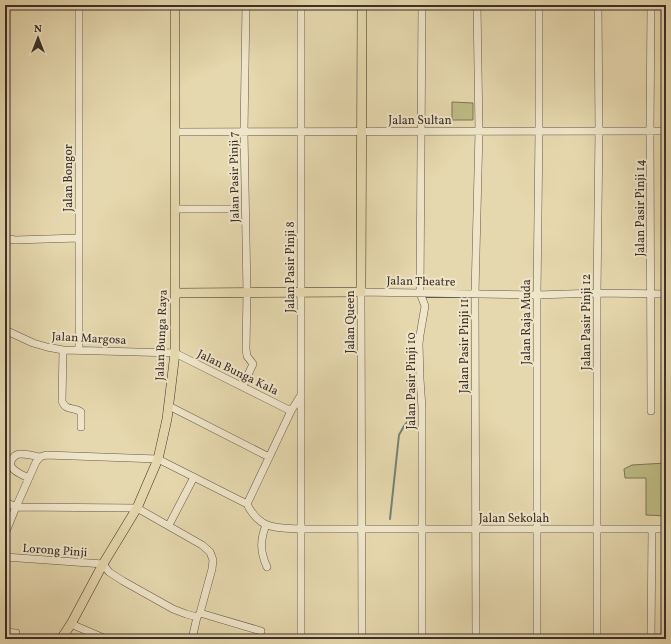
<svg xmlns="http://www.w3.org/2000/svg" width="671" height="644" font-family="Vollkorn,serif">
	<rect width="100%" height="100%" fill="#e6d8ae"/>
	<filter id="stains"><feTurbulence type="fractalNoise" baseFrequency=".005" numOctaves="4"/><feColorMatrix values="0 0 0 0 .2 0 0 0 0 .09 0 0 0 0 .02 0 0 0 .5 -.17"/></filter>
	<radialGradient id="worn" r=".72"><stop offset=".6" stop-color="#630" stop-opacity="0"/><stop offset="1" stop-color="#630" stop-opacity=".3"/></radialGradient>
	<!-- green -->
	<path fill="#bdbc85" stroke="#7c7656" d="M452,102L473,103V120H452Z
		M666,463V516L646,515V478H625L624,469L632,465Z"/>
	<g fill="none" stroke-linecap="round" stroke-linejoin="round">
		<!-- stream -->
		<path stroke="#728277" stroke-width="2" d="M390,519L399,435L404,426L413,414"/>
		<!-- minor casing -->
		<g stroke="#66594a" stroke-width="8">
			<path id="minor" d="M422,5L420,293L425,306L420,335L419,344L420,379L422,408V639
				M651,5L650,131L651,411
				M175,132L666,131
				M175,209H233
				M5,238L15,240L79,238
				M5,330L33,343L47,347L63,350L175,353L291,411
				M63,350L62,401C66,412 74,406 81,412V427
				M79,350V5
				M243,386L253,364L247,356L246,349L247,292L244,132L246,5
				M169,406L269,457
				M29,478C22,475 4,468 13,458C15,455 18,454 21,454C28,454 34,456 40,457
				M5,502L16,507L137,508L202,545L210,552L213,560L212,569L200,613L197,617L192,639
				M247,504L291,411L301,395
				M169,525L194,477
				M266,525C260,540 260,552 267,567
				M5,534L16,507L36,462L40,457L46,455L158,459L247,504C260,530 276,528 301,529H666
				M5,557L103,564L109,572L123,581L173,609L186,614L197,617
				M200,613L261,631
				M71,624L106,639
				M5,632L16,633
				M301,639V5
				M362,639L361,292L537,295L597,293L666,294
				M476,639L475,294L479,131L477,5
				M537,639V295L539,131V5
				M597,639V293L599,131L598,5
				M651,639L652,529"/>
		</g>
		<!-- major casing -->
		<g stroke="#3b2f28" stroke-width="10">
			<path id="major" d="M175,293L361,292L362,5
				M61,639L71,624L103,564L137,508L158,459L167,419L175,353V5"/>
		</g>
		<!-- minor -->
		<use href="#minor" stroke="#efe6ca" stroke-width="7"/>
		<!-- major -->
		<use href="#major" stroke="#e6d8ae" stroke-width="9"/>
	</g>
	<g text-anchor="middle" stroke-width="4" stroke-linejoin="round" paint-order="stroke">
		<!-- street labels -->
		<g font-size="12" fill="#3b2f28" stroke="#efe6ca">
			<text x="420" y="124">Jalan Sultan</text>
			<text transform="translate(234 177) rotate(-91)" y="4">Jalan Pasir Pinji 7</text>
			<text transform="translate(68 178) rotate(-90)" y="4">Jalan Bongor</text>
			<text transform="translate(640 208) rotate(-90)" y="4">Jalan Pasir Pinji 14</text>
			<text transform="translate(290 267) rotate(-90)" y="4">Jalan Pasir Pinji 8</text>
			<text transform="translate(421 281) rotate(1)" y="4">Jalan Theatre</text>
			<text transform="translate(350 322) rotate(-90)" y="4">Jalan Queen</text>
			<text transform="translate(526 322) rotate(-90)" y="4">Jalan Raja Muda</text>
			<text transform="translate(586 322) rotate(-90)" y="4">Jalan Pasir Pinji 12</text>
			<text transform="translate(161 335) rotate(-88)" y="4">Jalan Bunga Raya</text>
			<text transform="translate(89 338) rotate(3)" y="4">Jalan Margosa</text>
			<text transform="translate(464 346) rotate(-90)" y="4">Jalan Pasir Pinji 11</text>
			<text transform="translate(238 372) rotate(26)" y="4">Jalan Bunga Kala</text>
			<text transform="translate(411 381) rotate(-90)" y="4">Jalan Pasir Pinji 10</text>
			<text x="514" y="522">Jalan Sekolah</text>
			<text transform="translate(55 550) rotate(4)" y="4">Lorong Pinji</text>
		</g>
	</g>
	<!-- margin -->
	<rect width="671" height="644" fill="none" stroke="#e6d8ae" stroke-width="20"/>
	<rect x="6" y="6" width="659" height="632" fill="none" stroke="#3b2f28" stroke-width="2"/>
	<rect x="10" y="10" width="651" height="624" fill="none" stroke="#3b2f28"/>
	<!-- north arrow -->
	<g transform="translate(38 38)" stroke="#efe6ca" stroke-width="3" paint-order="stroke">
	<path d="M0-3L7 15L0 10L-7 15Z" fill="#3b2f28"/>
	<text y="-6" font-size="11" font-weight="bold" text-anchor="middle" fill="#3b2f28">N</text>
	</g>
	<rect width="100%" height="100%" filter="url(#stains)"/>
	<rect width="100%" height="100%" fill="url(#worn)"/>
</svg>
